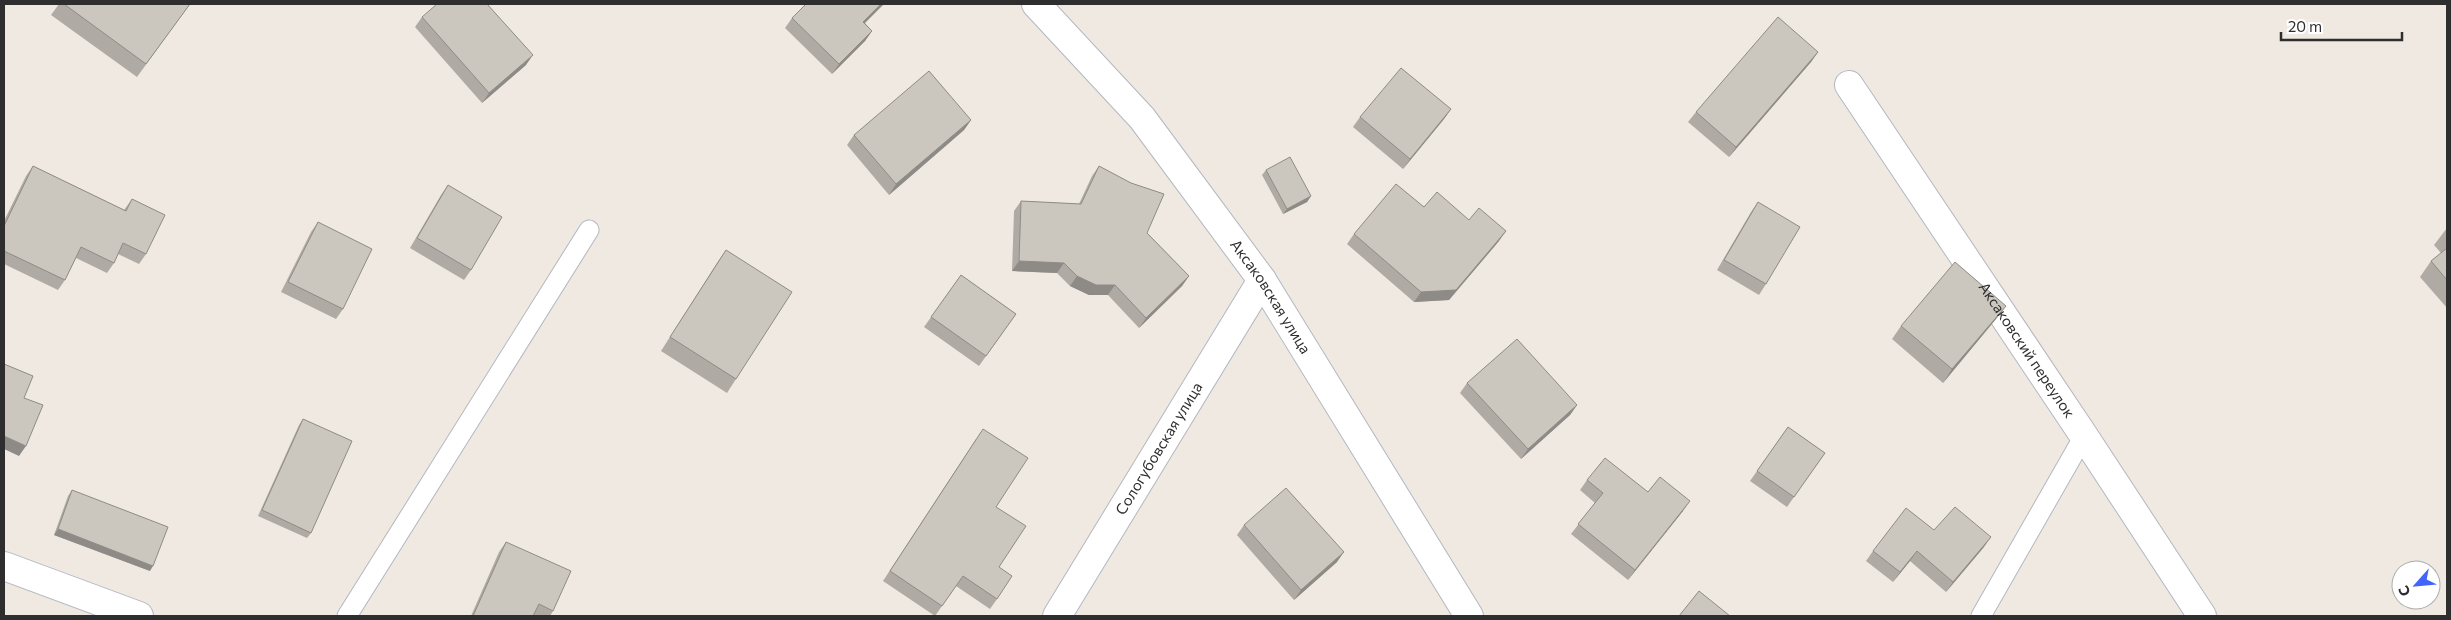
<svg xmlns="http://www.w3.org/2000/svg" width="2451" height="620" font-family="Commissioner,sans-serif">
	<rect width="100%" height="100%" fill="#efe9e1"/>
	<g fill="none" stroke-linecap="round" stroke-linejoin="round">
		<!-- service casing -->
		<g stroke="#b4b7c1" stroke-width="21">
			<path id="service" d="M347,616L589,230
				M1981,616L2084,436"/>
		</g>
		<!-- minor casing -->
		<g stroke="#b4b7c1" stroke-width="30">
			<g id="minor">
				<path id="s1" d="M1036,4L1142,118L1262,280L1469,616"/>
				<path id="s2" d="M1849,85L2084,436L2202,616"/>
				<path d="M4,566L139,616"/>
				<path id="s3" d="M1057,616L1262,280"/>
			</g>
		</g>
		<!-- service -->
		<use href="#service" stroke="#fff" stroke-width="19"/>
		<!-- minor -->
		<use href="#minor" stroke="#fff" stroke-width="28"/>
	</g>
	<!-- wall -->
	<path fill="#afaba4" d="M59,4H190L137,77L51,15Z
		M422,17L526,65L482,103L415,27Z
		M792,18L865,23L872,31L865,41L832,74L785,28Z
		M1818,52L1811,62L1729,157L1688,122L1696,112Z
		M1451,109L1444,119L1403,169L1353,127L1360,117Z
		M971,120L964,130L889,195L847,145L854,135Z
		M33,166L124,210L132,199L146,254L139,264L118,254L114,263L107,273L76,258L65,280L58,290L4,264V221L26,176Z
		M1099,166L1147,233L1189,276L1182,286L1139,328L1108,295H1089L1070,286L1057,273L1012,271L1014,211L1021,201L1079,204L1092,176Z
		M1266,170L1311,196L1307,202L1283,214L1262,175Z
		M448,185L471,270L464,280L410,248L441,195Z
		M1758,202L1766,284L1759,295L1717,270L1751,212Z
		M1424,207L1469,220L1499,241L1449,300L1414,302L1347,244L1354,234Z
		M318,222L343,309L336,319L281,292L311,232Z
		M2447,228V308L2420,277L2431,261L2441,253L2434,245Z
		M726,250L736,379L727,393L661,351L717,263Z
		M961,275L1016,314L979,366L924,327Z
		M2006,306L1996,319L1943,383L1892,339L1901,326Z
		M1467,383L1577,405L1570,415L1521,459L1460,393Z
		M303,419L311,533L307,538L258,516L299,425Z
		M1788,427L1825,453L1787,507L1750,481Z
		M976,439L999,567L997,599L990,609L956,586L935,616L883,581Z
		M1587,480L1648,492L1683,511L1628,580L1571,534L1595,503L1580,490Z
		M72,490L150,571L54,535L68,496Z
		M1244,525L1337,562L1294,600L1237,535Z
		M1934,530L1984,547L1946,592L1910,561L1893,582L1866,561L1873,551Z
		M506,542L553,611L550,616H536L534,615L533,616H471L499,552Z"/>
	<!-- shaded-wall -->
	<path fill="#8e8b86" d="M881,4H884L856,32L863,22Z
		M872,31L865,41L832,74L839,64Z
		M1818,52L1811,62L1729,157L1736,147Z
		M533,55L526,65L482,103L489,93Z
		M1451,109L1444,119L1403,169L1410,159Z
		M971,120L964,130L889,195L896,184Z
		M1311,196L1307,202L1283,214L1287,209Z
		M1506,231L1499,241L1449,300L1414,302L1421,292Z
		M1019,261L1064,263L1057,273L1012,271Z
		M1077,276L1115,285L1108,295H1089L1070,286Z
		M1189,276L1182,286L1139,328L1146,318Z
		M2006,306L1996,319L1943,383L1952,369Z
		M1577,405L1570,415L1521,459L1528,449Z
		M4,436L26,446L19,456L4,449Z
		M1690,501L1683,511L1628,580L1635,570Z
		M58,529L153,566L150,571L54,535Z
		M1991,537L1984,547L1946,592L1953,582Z
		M1917,551L1910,561L1893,582L1900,572Z
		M1344,552L1337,562L1294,600L1301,590Z"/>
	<!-- building -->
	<path fill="#cbc7bf" stroke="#8e8b86" d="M64,4H190L146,64Z
		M437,4H487L533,55L489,93L422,17Z
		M806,4H881L863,22L872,31L839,64L792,18Z
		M1778,17L1818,52L1736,147L1696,112Z
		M1401,68L1451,109L1410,159L1360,117Z
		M929,71L971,120L896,184L854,135Z
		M1290,157L1311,196L1287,209L1266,170Z
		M33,166L126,211L132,199L165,215L146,254L123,243L114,263L81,247L65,280L4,251V226Z
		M1099,166L1131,183L1164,194L1147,233L1189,276L1146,318L1115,285H1096L1077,276L1064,263L1019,261L1021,201L1081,204Z
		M1396,184L1424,207L1437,192L1469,220L1479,208L1506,231L1456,290L1421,292L1354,234Z
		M448,185L502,217L471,270L417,238Z
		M1758,202L1800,227L1766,284L1724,260Z
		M318,222L372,249L343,309L288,282Z
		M2447,248V280L2431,261Z
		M726,250L792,292L736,379L670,337Z
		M1955,262L2006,306L1952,369L1901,326Z
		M961,275L1016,314L986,356L931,317Z
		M1517,339L1577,405L1528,449L1467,383Z
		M4,364L33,376L24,398L43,405L26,446L4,436Z
		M303,419L352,441L311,533L262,510Z
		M1788,427L1825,453L1794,497L1757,471Z
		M983,429L1028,458L996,507L1026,526L999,567L1012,576L997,599L963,576L942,606L890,571Z
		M1605,458L1648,492L1660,477L1690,501L1635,570L1578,524L1603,493L1587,480Z
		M1286,488L1344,552L1301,590L1244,525Z
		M72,490L168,527L153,566L58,529Z
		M1955,507L1991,537L1953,582L1917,551L1900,572L1873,551L1906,508L1934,530Z
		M506,542L571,571L553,611L539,604L533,616H473Z
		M1699,591L1730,616H1679Z"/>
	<g text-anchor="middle" stroke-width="4.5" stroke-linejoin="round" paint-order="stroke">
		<!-- street labels -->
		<g font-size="15" fill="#2e2e2e" stroke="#fff">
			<text dy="5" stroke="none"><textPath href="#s1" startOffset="376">Аксаковская улица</textPath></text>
			<text dy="5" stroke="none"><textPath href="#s2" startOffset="319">Аксаковский переулок</textPath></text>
			<text dy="5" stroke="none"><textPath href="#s3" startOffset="196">Сологубовская улица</textPath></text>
		</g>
	</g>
	<!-- border -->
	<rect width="2451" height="620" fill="none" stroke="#2e2e2e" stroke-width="10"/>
	<!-- north arrow -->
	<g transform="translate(2416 585) rotate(243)"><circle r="24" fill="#ffffff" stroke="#ababab"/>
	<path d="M0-4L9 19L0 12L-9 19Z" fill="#4264fb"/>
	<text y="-8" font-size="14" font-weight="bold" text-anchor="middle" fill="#2e2e2e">С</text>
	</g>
	<!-- scale -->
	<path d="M2281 32v8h121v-8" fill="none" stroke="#2e2e2e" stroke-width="2.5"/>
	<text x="2288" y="32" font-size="15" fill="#2e2e2e" stroke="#ffffff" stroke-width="4" paint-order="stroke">20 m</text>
</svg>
